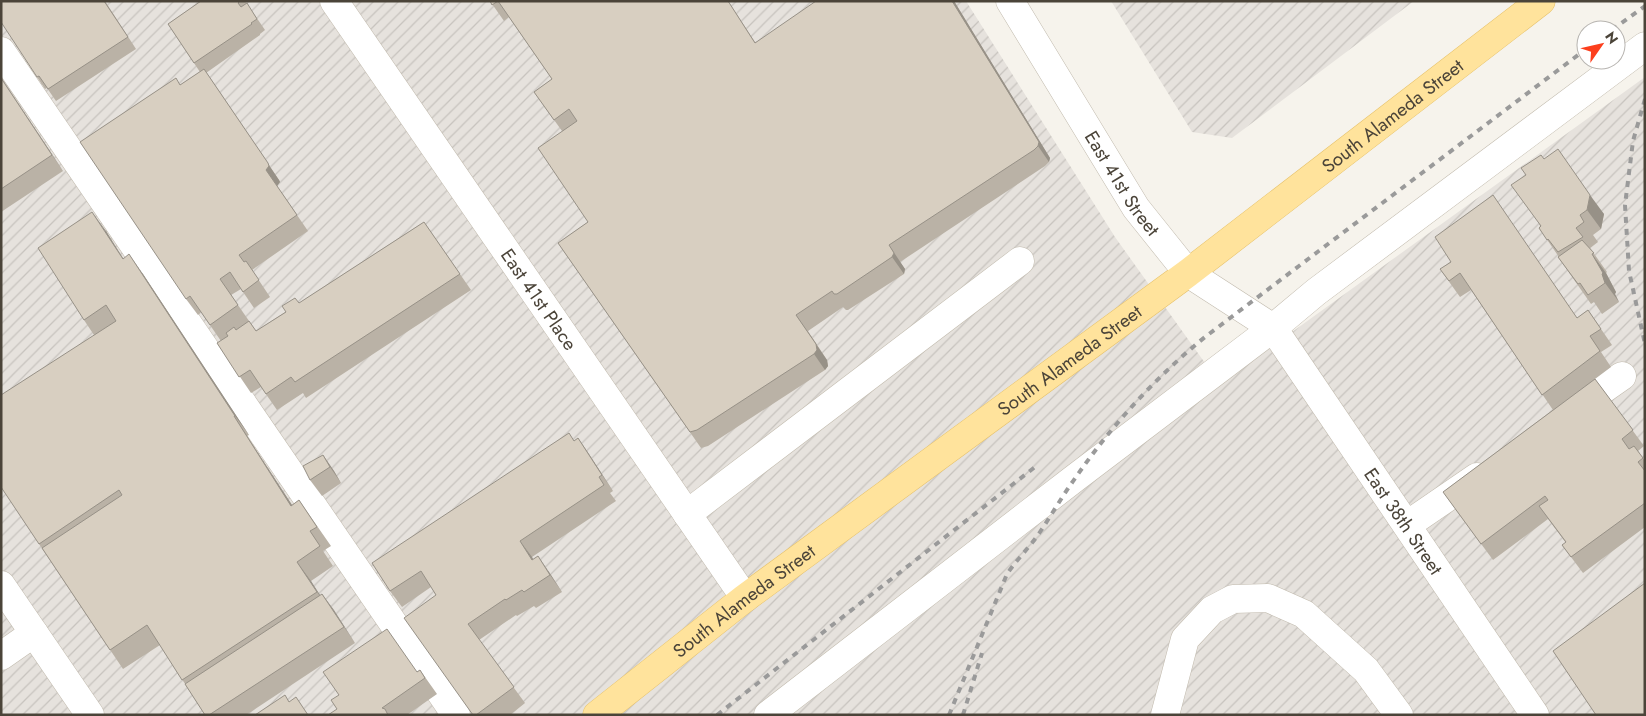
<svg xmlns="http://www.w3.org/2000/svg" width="1646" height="716" font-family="Jost,sans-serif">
	<defs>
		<pattern id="industrial-furrows" width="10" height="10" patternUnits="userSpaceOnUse" patternTransform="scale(1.25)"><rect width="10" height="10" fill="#e6e2dd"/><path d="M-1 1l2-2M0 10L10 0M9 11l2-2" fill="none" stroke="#c7c3be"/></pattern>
	</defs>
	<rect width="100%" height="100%" fill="#f6f3ec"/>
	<!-- industrial -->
	<path fill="url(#industrial-furrows)" d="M1,1H966L1115,237L1220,384L1645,77V715H1Z
		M1111,1H1414L1232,138L1192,132Z"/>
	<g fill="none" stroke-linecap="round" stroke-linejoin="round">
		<!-- minor casing -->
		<g stroke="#c2bbae" stroke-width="29">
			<g id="minor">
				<path id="s1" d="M334,1L745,598"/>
				<path id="s2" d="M1010,1L1136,208L1188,273L1273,328L1535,715"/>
				<path d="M1,51L456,715"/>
				<path d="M1572,411L1622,376"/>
				<path d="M687,514L1020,261"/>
				<path d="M1407,525L1477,477"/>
				<path d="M1,585L90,715"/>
				<path d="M1,656L34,633"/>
				<path d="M768,715L1075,478L1273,328L1316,292L1645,46"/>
				<path d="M1165,715L1185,639L1212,610L1233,599L1268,598L1304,614L1366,670L1399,715"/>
			</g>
		</g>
		<!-- major casing -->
		<g stroke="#e6c16a" stroke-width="29">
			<g id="major">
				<path id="s3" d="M597,715L745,598L1188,273L1541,1"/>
			</g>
		</g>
		<!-- minor -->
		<use href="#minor" stroke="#fff" stroke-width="28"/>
		<!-- major -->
		<use href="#major" stroke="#ffe39c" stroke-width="28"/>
		<!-- rail -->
		<path stroke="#9a9a9a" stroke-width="4" stroke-dasharray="6 6" stroke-linecap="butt" d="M1612,30L1645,6
			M1645,99L1633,141L1625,205L1629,271L1645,344
			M717,715L1035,467
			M949,715L1007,574C1017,559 1030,547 1040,532C1052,514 1063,495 1076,477C1112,425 1156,377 1205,337L1586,49
			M963,715L982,653"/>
	</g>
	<!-- wall -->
	<path fill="#bab2a6" d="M105,1L136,49L56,101L47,88L45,89L37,77Z
		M201,1H245L265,30L260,34V35L206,73L279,180L280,182L277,186L308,231L252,270L270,297L254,308L241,289L231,295L256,331L424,222L471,290L306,398L303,393L277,410L261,387L251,393L217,343L221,341L201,312L198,315L186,299L180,85L200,72L168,24Z
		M490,1H728L755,42L954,1L1050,158L1049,162L1045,166L900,262L905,269L904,274L848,310H846L843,307L808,331L827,360L828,366L825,370L708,446L701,448L558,243L588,222L562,131L534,92L552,79L509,17L504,21Z
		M1,77L63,171L1,212Z
		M1544,159L1604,214L1601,229L1593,235L1598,242L1590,248L1607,272L1606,273L1616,292L1615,294L1619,302L1602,314L1594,302L1591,304L1558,257H1559L1539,228L1540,226L1526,175Z
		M106,231L123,259L143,274L249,435L247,436L292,505L299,500L331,546L323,551L333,566L311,581L320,596L322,594L355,643L246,715H205L160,645L123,669L39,544L94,335L84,320Z
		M1451,262L1577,318L1588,310L1612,345L1601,352L1611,367L1595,379L1644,446L1638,451L1645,461V527L1583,573L1562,545L1566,543L1548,519L1493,560L1443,492L1553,410L1471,290L1460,297L1440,269Z
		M578,438L613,491L610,493L616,501L532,557L533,560L549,572L562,592L536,608L534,606L517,616L516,615L479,640L525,703L510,715H473L436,595L431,587L402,607L390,591Z
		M323,455L334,471L341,483L322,496L310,480Z
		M420,670L437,694L407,715H328Z"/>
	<!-- shaded-wall -->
	<path fill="#979187" d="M952,1H954L1050,158L1049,162L1038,146Z
		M204,69L279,180L280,182L277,186L308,231L266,170Z
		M1,77L63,171L52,155Z
		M1590,195L1604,214L1601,229L1587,210Z
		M92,212L106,231L136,279L123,259Z
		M889,245L905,269L904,274L892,257Z
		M129,254L143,274L249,435L235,416Z
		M1592,254L1606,273L1616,292L1615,294L1619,302L1605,283Z
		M796,315L827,360L828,366L825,370L814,354Z
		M234,416L247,436L305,525L291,506Z
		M578,438L589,454L613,491L602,475Z
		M323,455L334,471L341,483L330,467Z
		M520,541L532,557L543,577L532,560Z
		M538,556L549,572L562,592L550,575Z
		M297,562L311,581L331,612L317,592Z
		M322,594L334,610L355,643L344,627Z"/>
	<!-- building -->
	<path fill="#d8cfc1" stroke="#979187" d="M1,1H104L128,37L48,89L39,76L37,77L1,22Z
		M201,1H240L238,3L241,7L247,3L257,19L251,23L252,24L194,63L168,24Z
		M490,1H498L492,5Z
		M498,1H728L755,43L816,1H952L1039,142L1038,146L1034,150L889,245L894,253L892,257L837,294H834L832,291L796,315L816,344L817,350L814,354L697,430L690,432L558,243L588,222L538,148L577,121L569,109L554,120L534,92L552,79Z
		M204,69L268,163L269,166L266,170L297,215L239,255L244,262L246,261L259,280L243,292L230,272L220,279L238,305L210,325L190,296L186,299L80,142L176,78L180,85Z
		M1,78L52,155L1,189Z
		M1558,149L1590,195L1587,210L1580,215L1584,222L1576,228L1583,237L1558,252L1548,239L1547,240L1539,228L1541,226L1511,185L1526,175L1521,168L1541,155L1544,159Z
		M1493,195L1577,318L1588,310L1601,329L1590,336L1600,351L1542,395L1460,273L1449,281L1440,269L1451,262L1435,237Z
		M92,212L123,259L129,254L235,416H234L291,506L299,500L317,527L310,531L320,546L297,562L317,592L182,680L147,625L110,650L42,548L122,495L119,490L39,544L1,487V395L116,321L106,305L84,320L38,248Z
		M424,222L460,274L295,382L291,377L266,394L250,370L239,377L217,343L228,336L226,333L234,327L236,330L249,321L256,331L286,312L282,306L295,298L299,303Z
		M1582,240L1594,253L1592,254L1603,273L1602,274L1605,283L1588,295L1580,283L1578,284L1558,257Z
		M1595,379L1633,430L1622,439L1629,449L1634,446L1643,458L1638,462L1645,471V503L1571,557L1562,545L1566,542L1539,506L1548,500L1545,496L1481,544L1443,492Z
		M569,433L574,441L578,438L602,475L599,477L604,485L520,541L532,560L538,556L550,575L524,592L522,590L506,600L505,599L468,624L514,687L476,715H473L404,618L436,595L421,571L390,591L372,563Z
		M323,455L330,467L310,480L303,466Z
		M1645,583V715H1596L1553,651Z
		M322,594L344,627L209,715H205L185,684Z
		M387,629L417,672L420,670L425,678L382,708L385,709L388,715H328L337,709L331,700L339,695L323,672Z
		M285,695L289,702L296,697L308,715H255Z"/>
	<g text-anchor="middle" stroke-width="4.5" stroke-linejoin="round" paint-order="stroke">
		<!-- street labels -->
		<g font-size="19" fill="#4b4439" stroke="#fff">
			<text dy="7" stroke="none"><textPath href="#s3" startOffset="996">South Alameda Street</textPath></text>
			<text dy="7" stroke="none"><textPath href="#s2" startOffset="214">East 41st Street</textPath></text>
			<text dy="7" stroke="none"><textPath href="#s1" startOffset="362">East 41st Place</textPath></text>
			<text dy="7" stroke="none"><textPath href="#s3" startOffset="591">South Alameda Street</textPath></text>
			<text dy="7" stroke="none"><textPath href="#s2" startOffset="660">East 38th Street</textPath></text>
			<text dy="7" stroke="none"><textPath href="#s3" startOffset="186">South Alameda Street</textPath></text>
		</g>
	</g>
	<!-- border -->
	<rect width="1646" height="716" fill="none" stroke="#4b4439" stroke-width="5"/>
	<!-- north arrow -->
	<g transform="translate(1601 45) rotate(56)"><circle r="24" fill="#ffffff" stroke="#b7b4b0"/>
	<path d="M0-4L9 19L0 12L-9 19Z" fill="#fc3f1d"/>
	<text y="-8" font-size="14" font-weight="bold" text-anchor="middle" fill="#4b4439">N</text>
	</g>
</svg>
